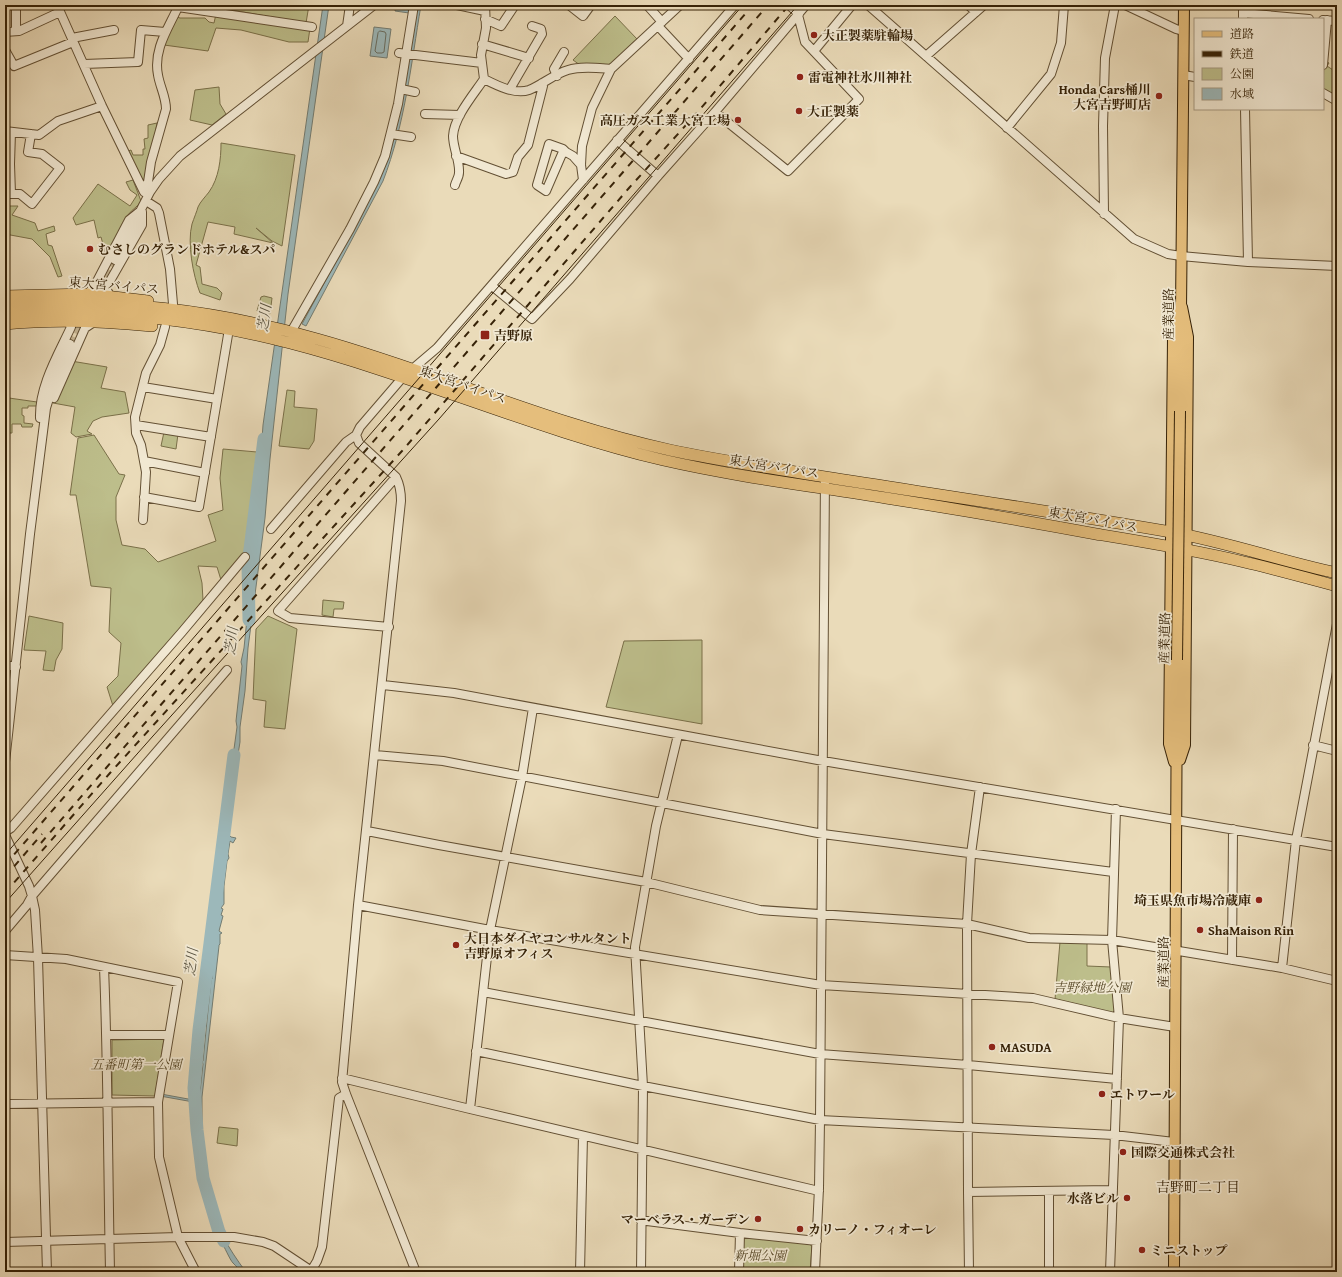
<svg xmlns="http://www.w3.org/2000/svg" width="1342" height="1277" font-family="'Gentium Book Plus','Noto Serif JP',serif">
	<rect width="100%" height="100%" fill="#eadbb9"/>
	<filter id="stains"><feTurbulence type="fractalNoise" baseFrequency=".005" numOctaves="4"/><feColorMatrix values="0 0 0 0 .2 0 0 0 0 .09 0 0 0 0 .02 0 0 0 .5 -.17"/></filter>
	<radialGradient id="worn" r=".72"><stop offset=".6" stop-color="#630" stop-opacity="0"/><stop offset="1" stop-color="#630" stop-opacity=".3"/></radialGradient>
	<!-- green -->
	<path fill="#bdbe8b" stroke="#7a7049" d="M226,5H309L306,23L226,9Z
		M216,14L310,28L308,42H289L241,30L216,28L208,51L164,45L177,17L180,18H205L209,22L214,23Z
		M615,16L637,39L610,65H580L573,60Z
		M1324,60L1329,63L1327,66L1333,70V71L1337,74L1334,79L1337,81V99L1323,90Z
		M219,87L220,104L226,114L212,125L190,120L195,90Z
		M157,123L156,129H159L143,186L128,151L131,150L133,155H143V149H145L144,139L148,138V125Z
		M221,143L295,155L282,246L272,241L256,228L273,243L234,234L235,227L208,222L196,265L200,267L202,284L217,288L222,293L220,300L200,293C193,275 187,243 192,224C194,218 197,211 198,207C200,202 206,196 209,192C219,178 221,159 221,143Z
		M133,180L141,201C138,207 132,209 128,215C120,229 114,245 107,259L101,237L98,238L94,220L76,225L73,218L98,184L130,206L137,195L130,190L126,182Z
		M8,206H18L12,215L35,223L38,231L54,226L55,231L46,234L48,245L52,246L62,276L58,277L50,257L32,239L5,234V208H8Z
		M264,296L272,298L270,314L257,311L261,297Z
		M71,361L107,367L101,388L125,392L129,413L102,417L93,421L87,431L92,434L76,437L71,433L75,407L53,403Z
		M287,390L295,391L294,407L317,409L314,441L309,449L279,446Z
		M9,398L37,402V406H28V408H22V415L24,416V423L33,424L32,427H22L21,424H12V433H8Z
		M164,432L178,434L176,449L161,446Z
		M94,435L119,474L125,475L116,497V520L122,545L145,549L158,562L216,541L208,515L223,510L220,478L223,449L257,452L245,562L221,580L217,567L198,566L202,583L203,600L169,643L113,706L107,687L118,676L121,643L109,632L111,588L91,586L76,495H70L78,438Z
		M323,600L344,602L343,609H334L333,617L322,615Z
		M29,616L63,623L62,649L56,660L54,671L43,670L46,651L24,650Z
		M268,616L297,629L285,729L264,727L266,701L253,699L256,629Z
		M702,640V724L606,707L624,641Z
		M1060,942H1087V966L1111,967L1116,1009L1112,1013L1055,999Z
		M164,1039L155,1096L112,1095V1040Z
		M219,1127L238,1129L237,1146L217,1143Z
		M744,1236L809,1244L812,1246L810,1272H741L742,1239Z"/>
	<!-- water -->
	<path fill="#9cb8ba" stroke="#737c72" d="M323,5H329L288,294L270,459L265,518L248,648L245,691L240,727V742L233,786L229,835L231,837L236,838L233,843L230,841L228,854L229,858L227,861L224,886V904L221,908L223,909L221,915L223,916L219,931L222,933L220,934V944L219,945V946L202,1097V1124H200C200,1185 209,1223 246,1272H241C239,1269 236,1266 233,1263C230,1260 224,1246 221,1241C200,1199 191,1151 199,1103L160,1096L161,1094L199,1101L203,1064L202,1062L203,1061L211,980L207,981L205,979L207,975L212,979L211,971L214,955L215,930L214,927L216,926L224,860V837L226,830L233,773L231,771L237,727L236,721L242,666L241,662L244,648L255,540L263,425Z
		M396,5H410L409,13L395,11Z
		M417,5H421C411,65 405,124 383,181L306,326L302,324L347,241L387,161L394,138Z
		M374,27L391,29L387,58L370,56Z"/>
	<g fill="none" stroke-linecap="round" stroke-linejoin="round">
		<!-- shore -->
		<path stroke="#696d60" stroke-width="1" d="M380,31L385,32L386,34L384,52L382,53H377L375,51L378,33Z"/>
		<!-- river -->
		<path stroke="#9cb8ba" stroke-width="13" d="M249,620L248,565L264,439
			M224,1241L219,1232L203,1178L197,1130L194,1088L199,1030L234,755"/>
		<!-- minor-tunnel -->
		<path stroke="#c6b695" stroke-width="8" stroke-dasharray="8 4" stroke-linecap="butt" d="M94,298L115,260
			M70,344L82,319"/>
		<!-- minor casing -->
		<g stroke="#635034" stroke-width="10">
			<path id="minor" d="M57,5L102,106L144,192
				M457,5L485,11
				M485,5L486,28L481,55L484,79C496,85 515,95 529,90C542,85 554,74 568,70C581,66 597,68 611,69
				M569,5L583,16L591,5
				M647,5L662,22
				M789,5L799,14
				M868,5L1134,239L1168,254L1181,256L1248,262L1337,266
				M968,5L976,12
				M1125,5L1176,29L1183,31
				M1243,5V19
				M1243,13L1309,19
				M485,19L501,26L515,5
				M1323,20L1337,21
				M347,26L350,5
				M658,26L689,59
				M16,31V5
				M5,32L19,31L60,12
				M72,38L114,30
				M482,44L529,58
				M5,50L14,66L73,42
				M814,51L852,5
				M399,53L482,63
				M926,56L984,5
				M84,64L138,62L141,30L165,32
				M1323,65L1327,20
				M1183,75L1195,77
				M557,76L554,69L564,52
				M401,89L415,92
				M510,89L542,34L541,29L532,26
				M1323,93L1337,101
				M1245,109L1248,262
				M715,112L788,171L859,99L805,42L798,15
				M425,114L460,115
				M1007,128L1051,74L1061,43L1064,5
				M5,131L39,135L58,121L102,106
				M391,134L411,137
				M617,140L658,176
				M566,152L563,149L549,144L537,185L546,191L562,154L566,152L573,156L581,165
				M456,156L506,174L513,172L518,157L528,145L543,86L542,83
				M5,164H10L11,132
				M10,164L11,194
				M583,180L581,165L582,146L592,108L611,69L680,5
				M455,185C456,181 459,177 459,173C460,161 453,148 453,136C454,117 474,94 484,79
				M143,189L148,182L151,162L166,109C166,97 160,87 158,75C153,50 168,29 178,7L312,27
				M5,191L11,194H20L32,204L60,168L42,154L28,152L31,134
				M146,201L157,208L159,213L170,269L173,304
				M1104,214L1103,126L1105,58L1115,5
				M115,260L150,192L159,179L180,156L374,5
				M492,286L532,319L570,279L658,176L715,112L806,5
				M88,294L95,285L129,220L139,212
				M110,296L106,288L142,225V212
				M291,332L350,229L374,182L385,156L398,104L414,5
				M143,387L217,399
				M54,398L85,328L94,322
				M40,418C39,386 58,355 71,327L68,321
				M136,425L211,437
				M144,461L205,473
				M144,497L199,507L229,329
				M143,520L146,472L141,445L136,433L135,417L146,373L160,345L165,327
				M271,529L346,442L356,435
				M389,627L290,618L278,611L396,477
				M5,665L16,667
				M383,685L454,693L823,761L1337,847
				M1313,745L1337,751
				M375,755L443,761L823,834L1113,872
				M5,762L30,534L46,408L55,379L70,344
				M367,831L439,845L646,882L760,910L967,924L1029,938L1112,940L1282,968L1337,981
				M5,832L11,828L182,632L245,557
				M5,835L29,886L32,896L35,910L38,958L47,1272
				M358,905L490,930L821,985L1033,998L1119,1018L1175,1027
				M5,931L27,905L32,896L227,670
				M5,955L66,959L178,982L158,1102L159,1157L178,1237L196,1272
				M1232,960L1233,829
				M104,967C108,1069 108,1170 110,1272
				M1282,968L1296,840L1337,624
				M483,992L820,1054L968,1065L1117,1079
				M107,1035H169
				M476,1051L643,1086L820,1120L1114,1135L1174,1142
				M342,1078L470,1109L819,1191
				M5,1104L158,1102
				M470,1109L490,930L522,777L533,708
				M968,1192L1113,1190
				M641,1221H647L740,1233L817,1241
				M5,1242L178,1237H234L263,1242L274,1246L313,1272
				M311,1271L317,1261L322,1247L339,1098L346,1094
				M416,1272L346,1094L342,1082L358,905L401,501C401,492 400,485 396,477L359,443L356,435L360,427L403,377L437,348L735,5
				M580,1272L583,1136
				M641,1272L643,1086L635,947L656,826L678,735
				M739,1272L740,1233
				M815,1272L819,1188L820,1120L825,477
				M969,1272L968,1192L967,924L971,854L980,787
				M1049,1272V1191
				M1110,1272L1119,1018L1112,940L1116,809"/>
		</g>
		<!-- major casing -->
		<g stroke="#362207" stroke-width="12">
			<path id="major" d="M1181,309L1184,5
				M1180,411L1181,325
				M1180,760L1185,745L1188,337L1182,307
				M1174,762L1169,744L1173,338L1181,303
				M1174,1272L1177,660"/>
		</g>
		<!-- highway casing -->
		<g stroke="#362207" stroke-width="12">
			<path id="highway" d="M5,296L88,294L148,301
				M5,306C109,297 217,310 317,339C436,372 549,424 670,450C721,461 774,468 825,477C940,495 1056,512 1171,532C1227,542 1281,561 1337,573
				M5,315C101,309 198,319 290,343C417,376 536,430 663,460C737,477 812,486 886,498C956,509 1026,521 1096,534C1145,542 1195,550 1244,562C1275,569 1306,578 1337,586
				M5,324C54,319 103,321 152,326"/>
		</g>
		<!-- minor -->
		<use href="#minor" stroke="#f1e8d2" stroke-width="8"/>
		<!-- major -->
		<use href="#major" stroke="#e5be7c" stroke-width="10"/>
		<!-- highway -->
		<use href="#highway" stroke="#e5be7c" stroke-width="11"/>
		<!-- tram -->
		<path stroke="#362207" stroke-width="1" d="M5,855L743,5
			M5,903L153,736L439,419L798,5"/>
		<!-- rail -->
		<path stroke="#362207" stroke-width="2" stroke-dasharray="7 7" stroke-linecap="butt" d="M41,843L768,5
			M5,865L753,5
			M5,877L42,834
			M5,893L110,773L402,451L629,188L696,114L789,5"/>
		<!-- major-bridge casing -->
		<g stroke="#362207" stroke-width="12" stroke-linecap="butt">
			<path id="major-bridge" d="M1177,660L1180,411"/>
		</g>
		<!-- major-bridge -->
		<use href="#major-bridge" stroke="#e5be7c" stroke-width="10"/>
	</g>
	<!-- markers -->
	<g fill="#8f2418" stroke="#f1e8d2" stroke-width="1.5">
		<circle cx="814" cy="35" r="4"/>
		<circle cx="800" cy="77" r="4"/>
		<circle cx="1159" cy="96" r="4"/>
		<circle cx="799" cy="111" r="4"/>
		<circle cx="738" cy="120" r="4"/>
		<circle cx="90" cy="249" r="4"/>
		<rect x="480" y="330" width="10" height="10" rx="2"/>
		<circle cx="1259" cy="900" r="4"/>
		<circle cx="1200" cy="930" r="4"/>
		<circle cx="456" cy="945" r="4"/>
		<circle cx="992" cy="1047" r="4"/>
		<circle cx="1102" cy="1094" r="4"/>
		<circle cx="1123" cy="1152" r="4"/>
		<circle cx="1127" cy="1198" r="4"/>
		<circle cx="758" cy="1219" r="4"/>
		<circle cx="800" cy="1229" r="4"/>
		<circle cx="1142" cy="1250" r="4"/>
	</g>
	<g text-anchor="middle" stroke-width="3.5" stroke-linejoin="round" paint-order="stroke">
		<!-- poi labels -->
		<g font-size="13" font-weight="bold" fill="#362207" stroke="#f1e8d2" text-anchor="start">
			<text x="822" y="40">大正製薬駐輪場</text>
			<text x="808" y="82">雷電神社氷川神社</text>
			<text x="1151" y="94" text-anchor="end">Honda Cars桶川<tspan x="1151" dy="15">大宮吉野町店</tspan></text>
			<text x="807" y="116">大正製薬</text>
			<text x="730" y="125" text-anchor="end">高圧ガス工業大宮工場</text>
			<text x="98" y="254">むさしのグランドホテル&amp;スパ</text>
			<text x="494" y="340">吉野原</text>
			<text x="1251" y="905" text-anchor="end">埼玉県魚市場冷蔵庫</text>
			<text x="1208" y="935">ShaMaison Rin</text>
			<text x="464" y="943">大日本ダイヤコンサルタント<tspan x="464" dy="15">吉野原オフィス</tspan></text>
			<text x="1000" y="1052">MASUDA</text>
			<text x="1110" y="1099">エトワール</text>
			<text x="1131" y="1157">国際交通株式会社</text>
			<text x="1119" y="1203" text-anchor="end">水落ビル</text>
			<text x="750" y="1224" text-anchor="end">マーベラス・ガーデン</text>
			<text x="808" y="1234">カリーノ・フィオーレ</text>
			<text x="1150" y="1255">ミニストップ</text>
		</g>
		<!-- street labels -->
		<g font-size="13" fill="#362207" stroke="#f1e8d2">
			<text transform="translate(114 285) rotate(5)" y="5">東大宮バイパス</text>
			<text transform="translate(1168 314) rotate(-90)" y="5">産業道路</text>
			<text transform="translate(463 384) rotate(19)" y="5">東大宮バイパス</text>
			<text transform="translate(774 466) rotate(9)" y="5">東大宮バイパス</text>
			<text transform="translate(1093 519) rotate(10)" y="5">東大宮バイパス</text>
			<text transform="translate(1164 638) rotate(-89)" y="5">産業道路</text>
			<text transform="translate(1163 962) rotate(-90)" y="5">産業道路</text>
		</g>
		<!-- park labels -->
		<g font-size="13" font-style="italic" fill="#584928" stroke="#f1e8d2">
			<text x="1092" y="992">吉野緑地公園</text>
			<text x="136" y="1069">五番町第一公園</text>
			<text x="760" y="1260">新堀公園</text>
		</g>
		<!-- water labels -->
		<g font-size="14" font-style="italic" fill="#554f3d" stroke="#f1e8d2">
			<text transform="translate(264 318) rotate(-82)" y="5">芝川</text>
			<text transform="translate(231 641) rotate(-83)" y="5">芝川</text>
			<text transform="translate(191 962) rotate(-83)" y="5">芝川</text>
		</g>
		<!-- neighbourhood labels -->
		<g font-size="14" fill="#362207" stroke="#f1e8d2">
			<text x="1198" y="1192">吉野町二丁目</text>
		</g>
	</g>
	<!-- margin -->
	<rect width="1342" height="1277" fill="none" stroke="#eadbb9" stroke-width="20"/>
	<rect x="6" y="6" width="1330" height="1265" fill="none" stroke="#362207" stroke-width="2"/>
	<rect x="10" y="10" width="1322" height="1257" fill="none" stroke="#362207"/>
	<!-- legend -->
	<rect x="1194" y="18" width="130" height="92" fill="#f1e8d2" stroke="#a69981"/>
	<rect x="1202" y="31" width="20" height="6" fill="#e5be7c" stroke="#a69981"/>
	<text x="1230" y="38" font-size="12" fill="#362207">道路</text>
	<rect x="1202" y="51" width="20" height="6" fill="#362207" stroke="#a69981"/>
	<text x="1230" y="58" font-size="12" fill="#362207">鉄道</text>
	<rect x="1202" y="68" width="20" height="12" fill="#bdbe8b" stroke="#a69981"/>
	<text x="1230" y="78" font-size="12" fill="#362207">公園</text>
	<rect x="1202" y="88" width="20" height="12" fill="#9cb8ba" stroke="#a69981"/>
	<text x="1230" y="98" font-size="12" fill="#362207">水域</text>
	<rect width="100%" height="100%" filter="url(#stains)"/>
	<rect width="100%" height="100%" fill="url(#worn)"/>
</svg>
